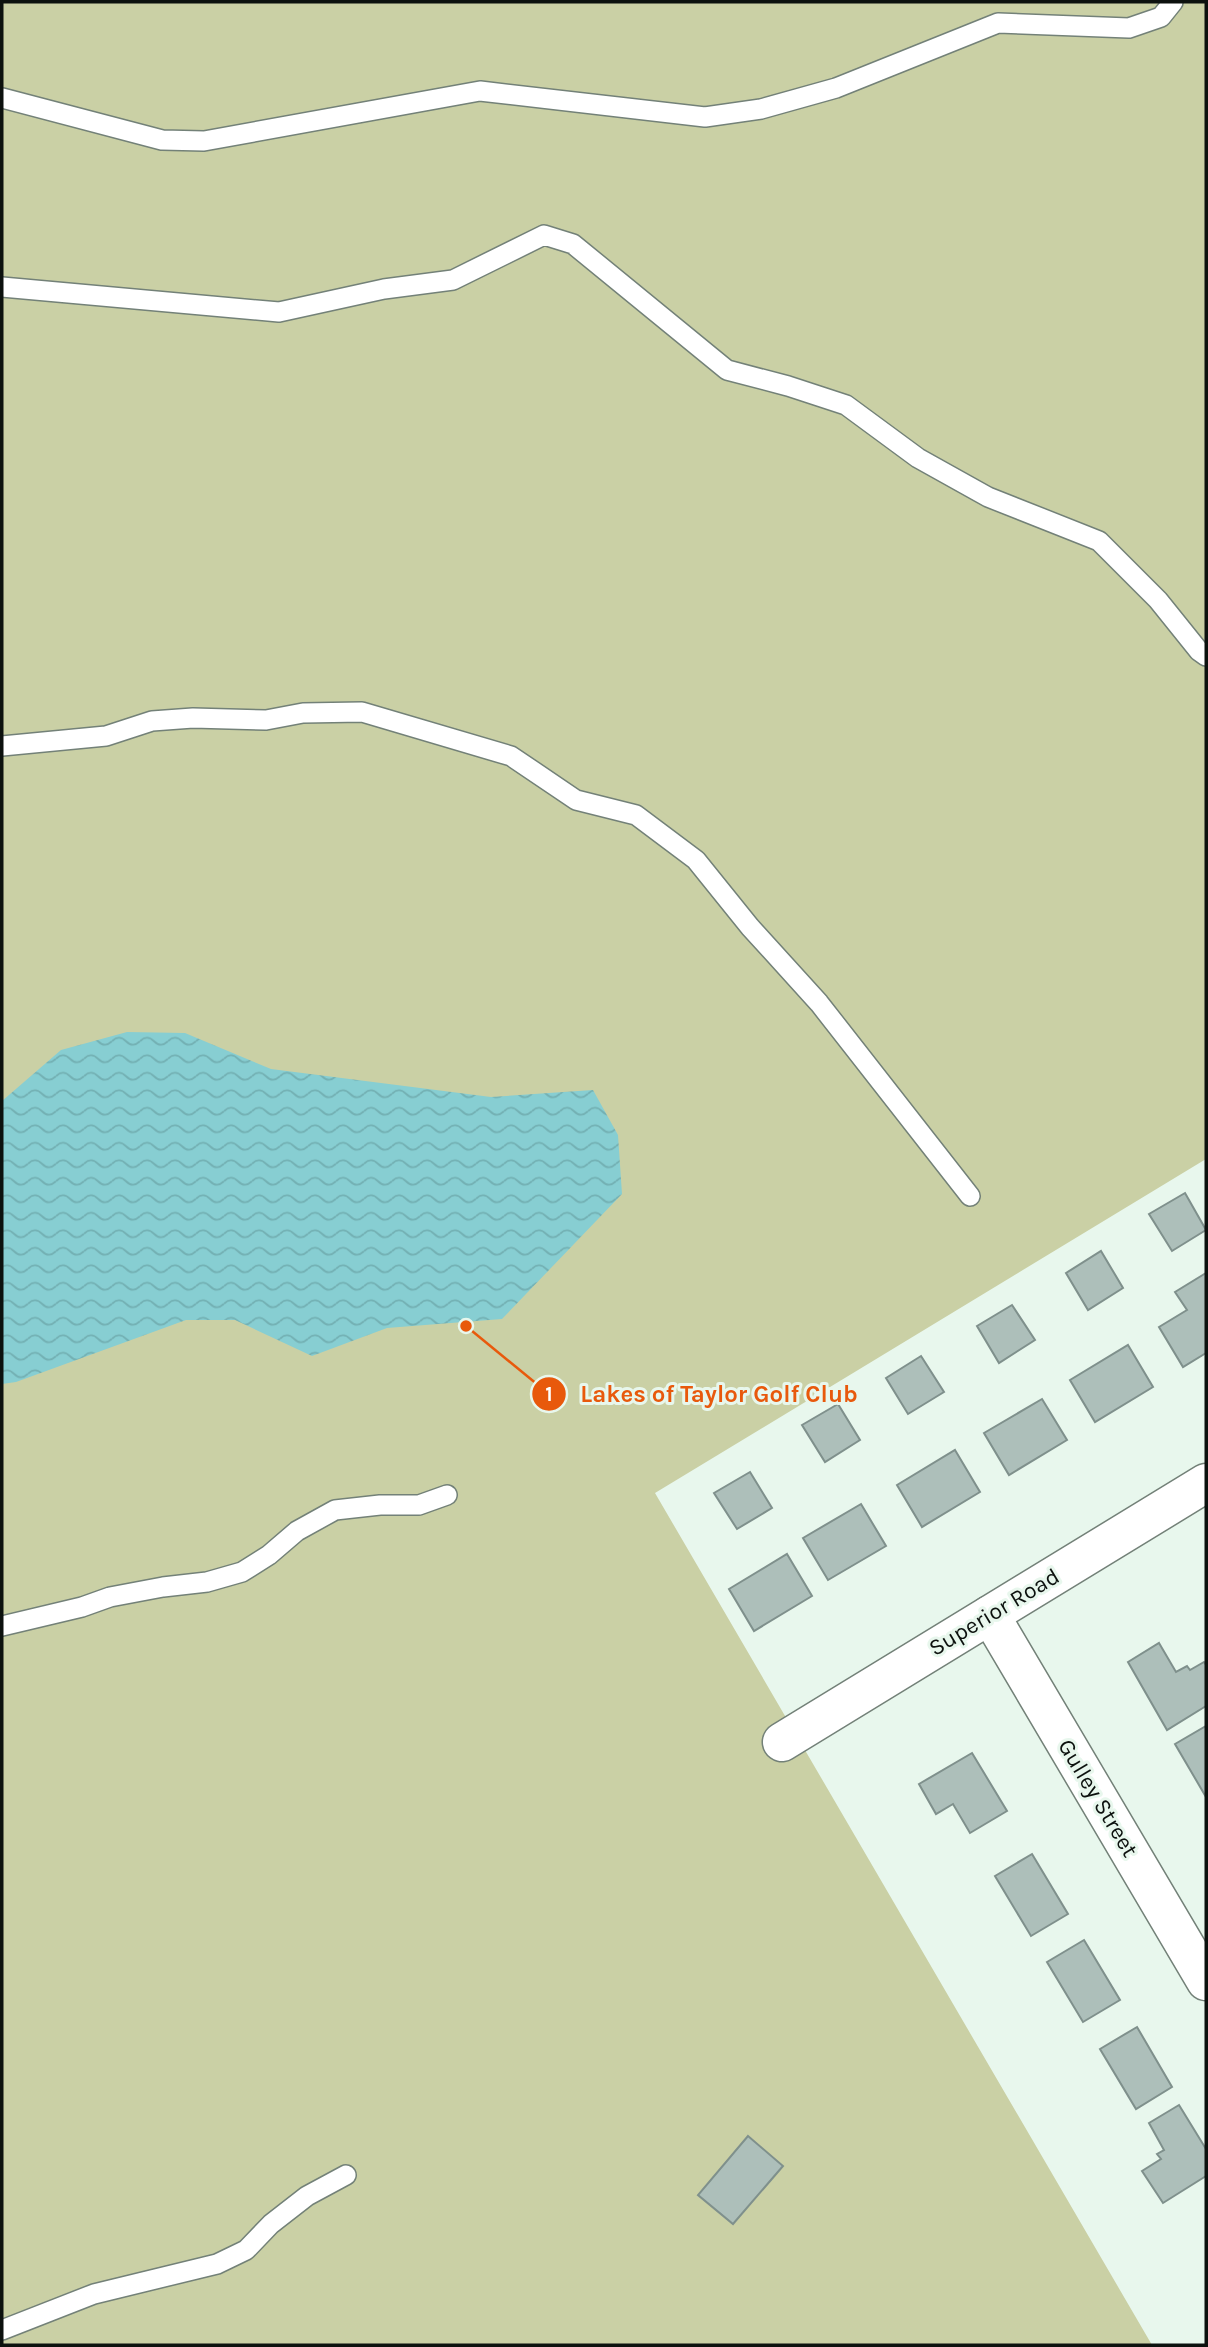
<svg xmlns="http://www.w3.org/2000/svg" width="1208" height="2347" font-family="Karla,sans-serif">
<defs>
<pattern id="water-waves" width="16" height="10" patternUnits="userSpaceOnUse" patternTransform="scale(1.75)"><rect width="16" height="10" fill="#87ced2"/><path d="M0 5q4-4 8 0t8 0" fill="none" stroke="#73b0b3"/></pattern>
</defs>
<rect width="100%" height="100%" fill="#e8f7ed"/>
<path fill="#cad0a5" d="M2,2H1206V1159L655,1493L1152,2345H2Z"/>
<path fill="url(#water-waves)" d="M127,1032L185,1033L271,1069L491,1097L593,1090L618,1135L622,1194L502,1319L387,1328L312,1356L235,1320H186L16,1382L2,1384V1101L61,1050Z"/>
<g fill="#adbfba" stroke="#7f908c" stroke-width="2">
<path d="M1185,1193L1206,1230L1172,1251L1149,1214Z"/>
<path d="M1101,1251L1123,1288L1088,1310L1066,1273Z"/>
<path d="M1206,1273V1353L1183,1367L1159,1327L1187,1310L1175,1292Z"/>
<path d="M1012,1305L1035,1340L999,1363L977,1326Z"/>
<path d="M1128,1345L1153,1387L1095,1422L1070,1380Z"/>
<path d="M921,1356L944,1392L908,1414L886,1378Z"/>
<path d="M1042,1399L1067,1440L1009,1475L984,1433Z"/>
<path d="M838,1404L860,1440L825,1462L802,1425Z"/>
<path d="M955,1450L980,1492L922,1527L897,1485Z"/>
<path d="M750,1472L772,1508L737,1529L714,1493Z"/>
<path d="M861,1504L886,1546L828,1580L803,1538Z"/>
<path d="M787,1554L812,1596L754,1631L729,1589Z"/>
<path d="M1159,1643L1176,1672L1187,1666L1190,1670L1204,1662L1206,1665V1706L1167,1730L1128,1662Z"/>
<path d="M1206,1726V1797L1175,1744Z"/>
<path d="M972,1753L1007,1811L970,1833L953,1804L936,1814L919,1784Z"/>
<path d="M1032,1854L1068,1914L1031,1936L995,1876Z"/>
<path d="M1084,1940L1120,2000L1083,2022L1047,1962Z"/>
<path d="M1137,2027L1172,2087L1136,2109L1100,2049Z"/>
<path d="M1179,2105L1206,2149V2176L1163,2203L1142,2171L1161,2159L1157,2154L1164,2150L1149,2123Z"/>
<path d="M748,2136L783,2166L733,2224L698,2195Z"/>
</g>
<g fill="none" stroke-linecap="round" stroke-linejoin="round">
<g stroke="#738178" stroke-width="22">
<g id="lane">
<path d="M2,98L162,140L204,141L480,91L705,117L761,109L836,88L998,23L1129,28L1161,17L1173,2"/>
<path d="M2,287L279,312L384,289L453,280L544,235L573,244L727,370L788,386L846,405L918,458L988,497L1099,541L1158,600L1199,651L1206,656"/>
<path d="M2,746L106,736L152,721L193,718L266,720L303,713L362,712L511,756L576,800L636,815L696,860L750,927L819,1003L970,1196"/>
<path d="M2,1626L82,1607L110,1597L163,1587L207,1582L242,1572L269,1555L297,1531L335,1510L380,1505H419L447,1495"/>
<path d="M2,2330L94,2294L217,2264L246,2250L271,2224L307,2196L346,2175"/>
</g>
</g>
<g stroke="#738178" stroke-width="41">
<g id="street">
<path d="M990,1615L1206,1981"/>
<path d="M782,1742L1206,1483"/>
</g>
</g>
<use href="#lane" stroke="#fff" stroke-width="19"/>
<use href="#street" stroke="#fff" stroke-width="38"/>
</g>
<g text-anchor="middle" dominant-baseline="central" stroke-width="6" stroke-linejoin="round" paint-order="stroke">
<g font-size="23" fill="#0c110e" stroke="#e8f7ed">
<text transform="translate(994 1612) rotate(-31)">Superior Road</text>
<text transform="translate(1098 1798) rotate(59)">Gulley Street</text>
</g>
</g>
<path fill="none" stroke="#e8590c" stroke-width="2.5" d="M466 1326L549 1394"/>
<g fill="#e8590c" stroke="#e8f7ed" stroke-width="2.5">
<circle cx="466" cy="1326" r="7"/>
<circle cx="549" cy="1394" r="18"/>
</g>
<g font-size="21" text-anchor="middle" font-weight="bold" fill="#fff">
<text x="549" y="1401">1</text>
</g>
<g font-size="24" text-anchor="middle" font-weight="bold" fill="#e8590c" stroke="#e8f7ed" stroke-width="6" stroke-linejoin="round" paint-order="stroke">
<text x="719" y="1402">Lakes of Taylor Golf Club</text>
</g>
<rect width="1208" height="2347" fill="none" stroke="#0c110e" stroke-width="7"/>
</svg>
